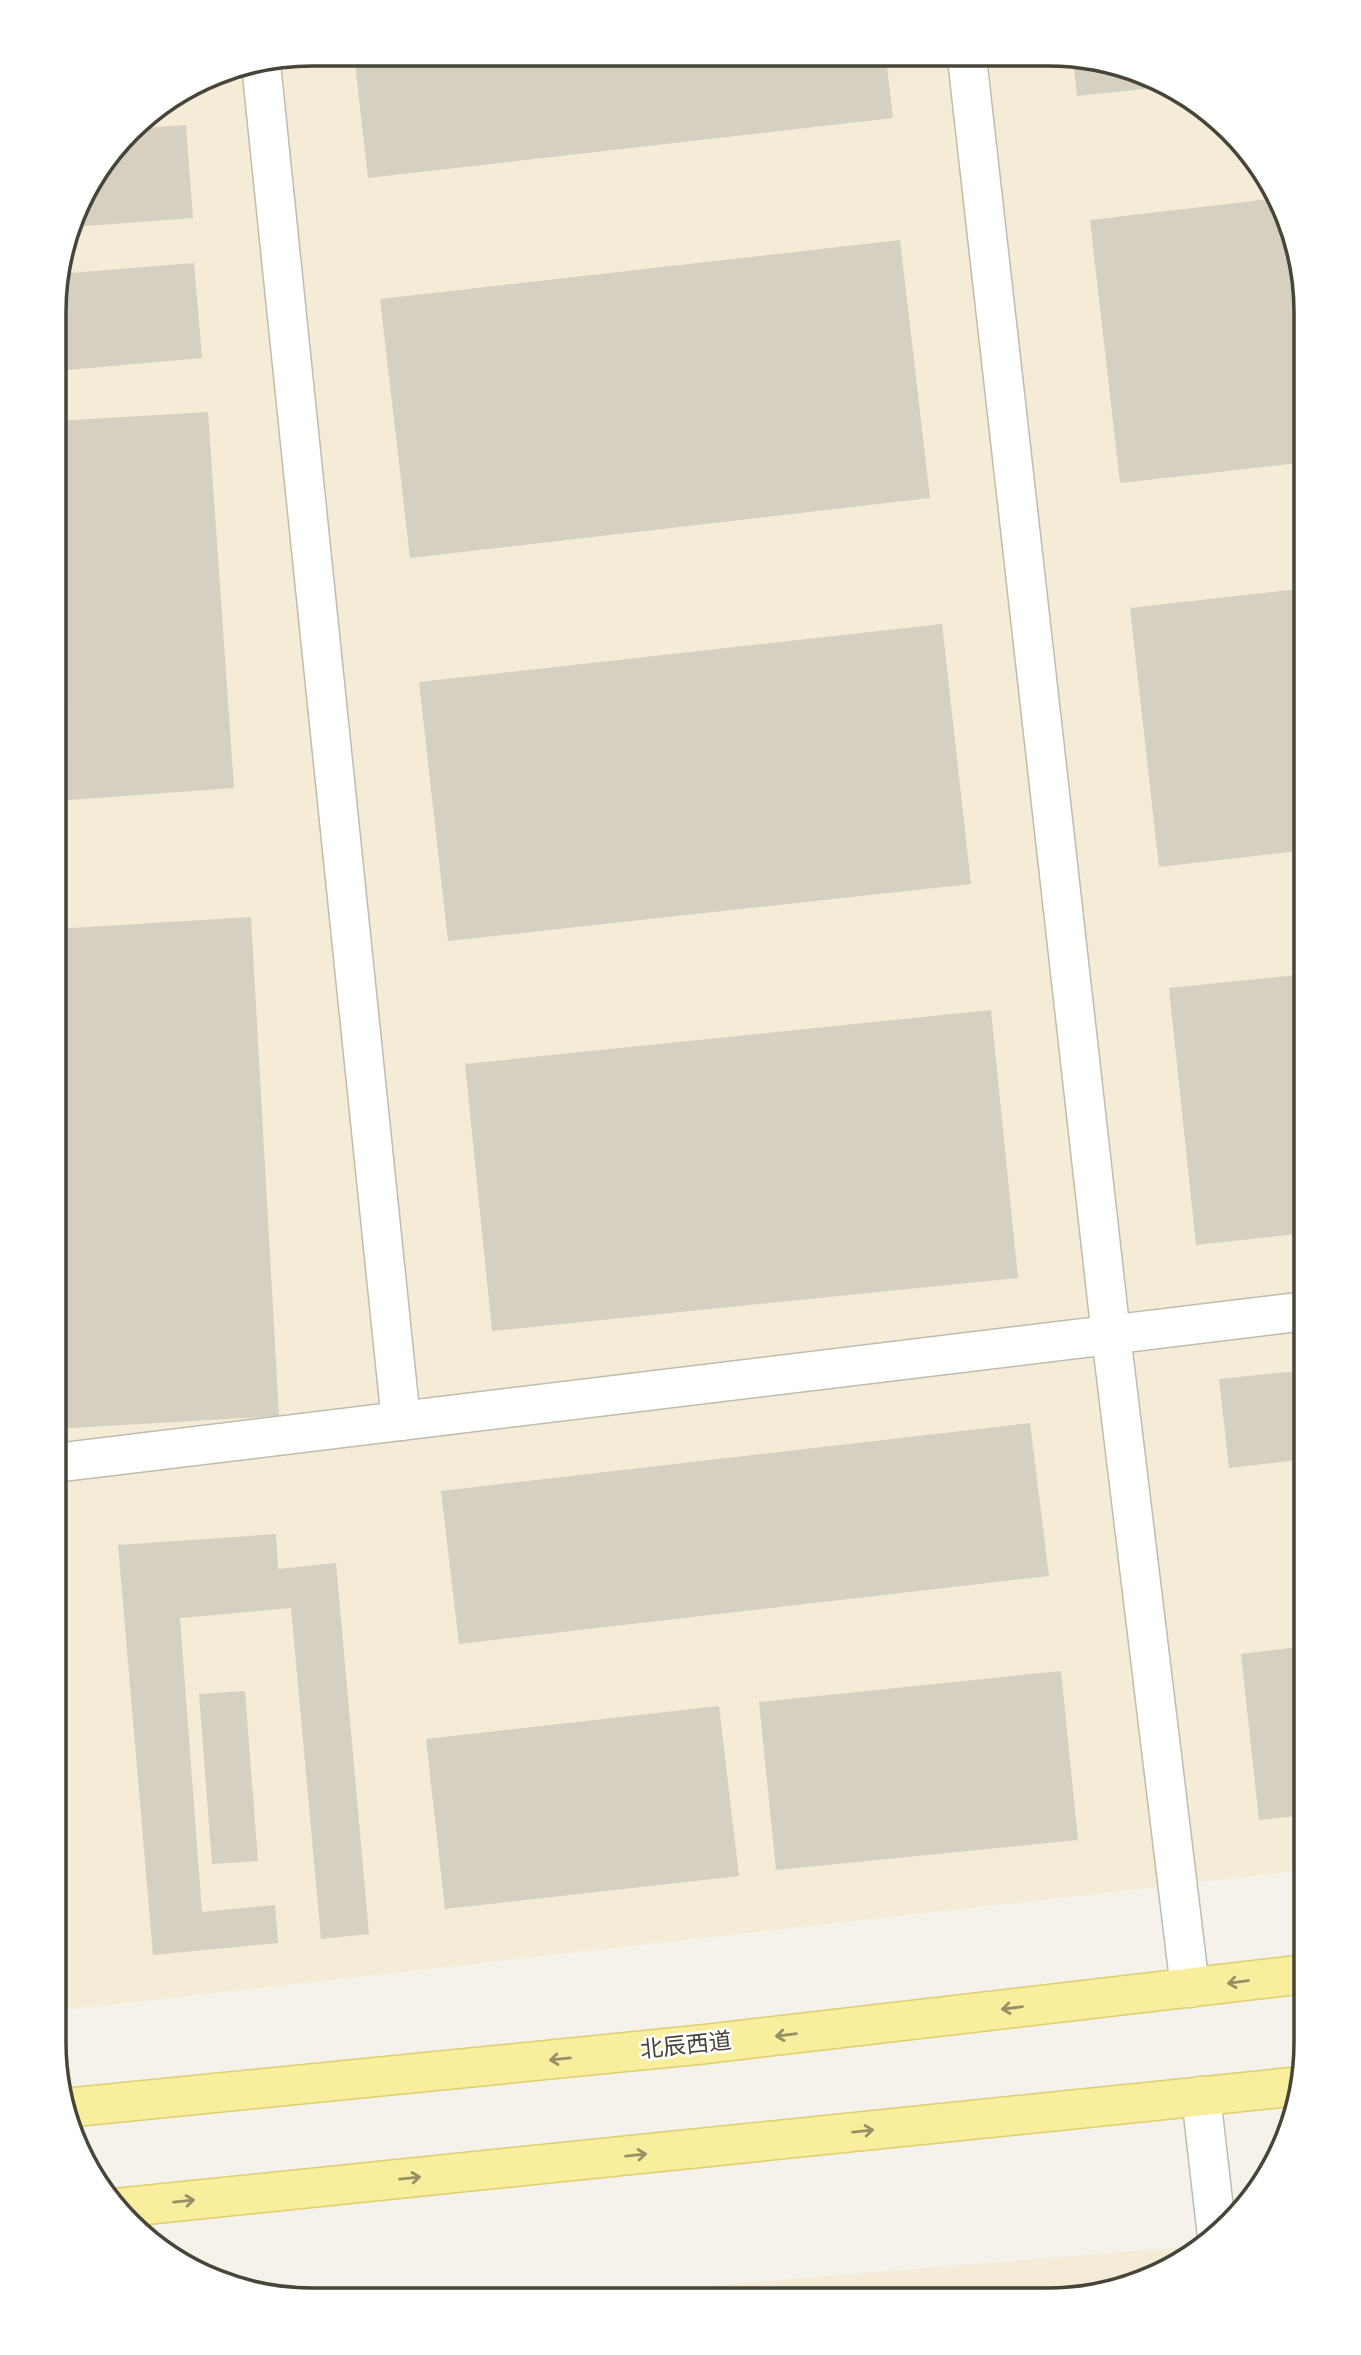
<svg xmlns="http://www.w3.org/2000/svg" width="1361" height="2355" font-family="'Sofia Sans Condensed','Noto Sans SC',sans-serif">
<rect width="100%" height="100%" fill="#f4f2ea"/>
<g fill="#f4ecd6">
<path d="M312,54L1099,59L1163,81L1219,118L1263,169L1293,229L1307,312L1306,1870L54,2011L56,279L81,198L142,119L214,74Z"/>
<path d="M1208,2245L1132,2287L1049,2301L548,2299Z"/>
</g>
<g fill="#d5d0c0">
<path d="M354,55L886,58L893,118L368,178Z"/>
<path d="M1073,59H1099L1171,86L1077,96Z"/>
<path d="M186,125L193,218L72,227L81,198L134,129Z"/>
<path d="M1278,198L1293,229L1307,312V462L1120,483L1090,220Z"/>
<path d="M900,240L930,498L410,558L380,299Z"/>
<path d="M194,263L202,358L56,371L58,274Z"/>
<path d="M208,412L234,788L56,801V421Z"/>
<path d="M1307,588V850L1159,867L1130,608Z"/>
<path d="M942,624L971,884L448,941L419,682Z"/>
<path d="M251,917L279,1416L55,1429L56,929Z"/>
<path d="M1307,974L1306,1233L1196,1245L1169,988Z"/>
<path d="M991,1010L1018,1278L492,1331L465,1064Z"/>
<path d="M1306,1370V1459L1229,1468L1219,1379Z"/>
<path d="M1030,1423L1049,1576L459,1644L441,1491Z"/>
<path d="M276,1534L278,1569L336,1563L369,1934L321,1939L291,1608L180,1618L202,1912L275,1905L278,1943L153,1955L118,1545Z"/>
<path d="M1306,1646V1815L1259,1820L1241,1654Z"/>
<path d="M1061,1671L1078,1840L776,1870L759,1702Z"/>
<path d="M245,1691L258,1861L212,1864L199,1694Z"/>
<path d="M719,1706L739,1876L445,1909L426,1739Z"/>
</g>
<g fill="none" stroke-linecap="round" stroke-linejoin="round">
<g stroke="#bfbcad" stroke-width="41">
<g id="minor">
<path d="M967,58L1111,1335L1190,1988"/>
<path d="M261,64L401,1421"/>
<path d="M55,1463L1306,1311"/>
<path d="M1201,2096L1217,2236"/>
</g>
</g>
<g stroke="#dece6e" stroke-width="41">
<g id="major">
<path d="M65,2108L706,2044L1306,1974"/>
<path d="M116,2208L1301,2086"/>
</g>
</g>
<use href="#minor" stroke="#fff" stroke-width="38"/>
<use href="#major" stroke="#f9ed9e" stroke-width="38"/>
</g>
<defs><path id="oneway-shaft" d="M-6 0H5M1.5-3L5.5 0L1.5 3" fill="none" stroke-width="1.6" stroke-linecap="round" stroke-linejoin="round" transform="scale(1.75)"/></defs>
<g stroke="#979066">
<use href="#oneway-shaft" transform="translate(1238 1982) rotate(173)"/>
<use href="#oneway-shaft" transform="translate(1012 2008) rotate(173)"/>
<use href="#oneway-shaft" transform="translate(786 2035) rotate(173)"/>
<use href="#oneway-shaft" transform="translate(560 2059) rotate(174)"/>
<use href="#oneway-shaft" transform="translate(863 2131) rotate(-6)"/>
<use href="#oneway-shaft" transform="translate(636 2155) rotate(-6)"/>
<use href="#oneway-shaft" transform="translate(410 2178) rotate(-6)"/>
<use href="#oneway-shaft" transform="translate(184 2201) rotate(-6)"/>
</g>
<g text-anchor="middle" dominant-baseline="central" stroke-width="5" stroke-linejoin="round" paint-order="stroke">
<g font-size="23" fill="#474438" stroke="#fff">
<text transform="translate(686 2046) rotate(-6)">北辰西道</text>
</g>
</g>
<path d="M0 0H1361V2355H0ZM312 66H1048A246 246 0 0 1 1294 312V2042A246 246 0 0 1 1048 2288H312A246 246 0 0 1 66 2042V312A246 246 0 0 1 312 66Z" fill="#fff" fill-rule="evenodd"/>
<path fill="none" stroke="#474438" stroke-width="3.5" d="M312 66H1048A246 246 0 0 1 1294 312V2042A246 246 0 0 1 1048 2288H312A246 246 0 0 1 66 2042V312A246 246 0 0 1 312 66Z"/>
</svg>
